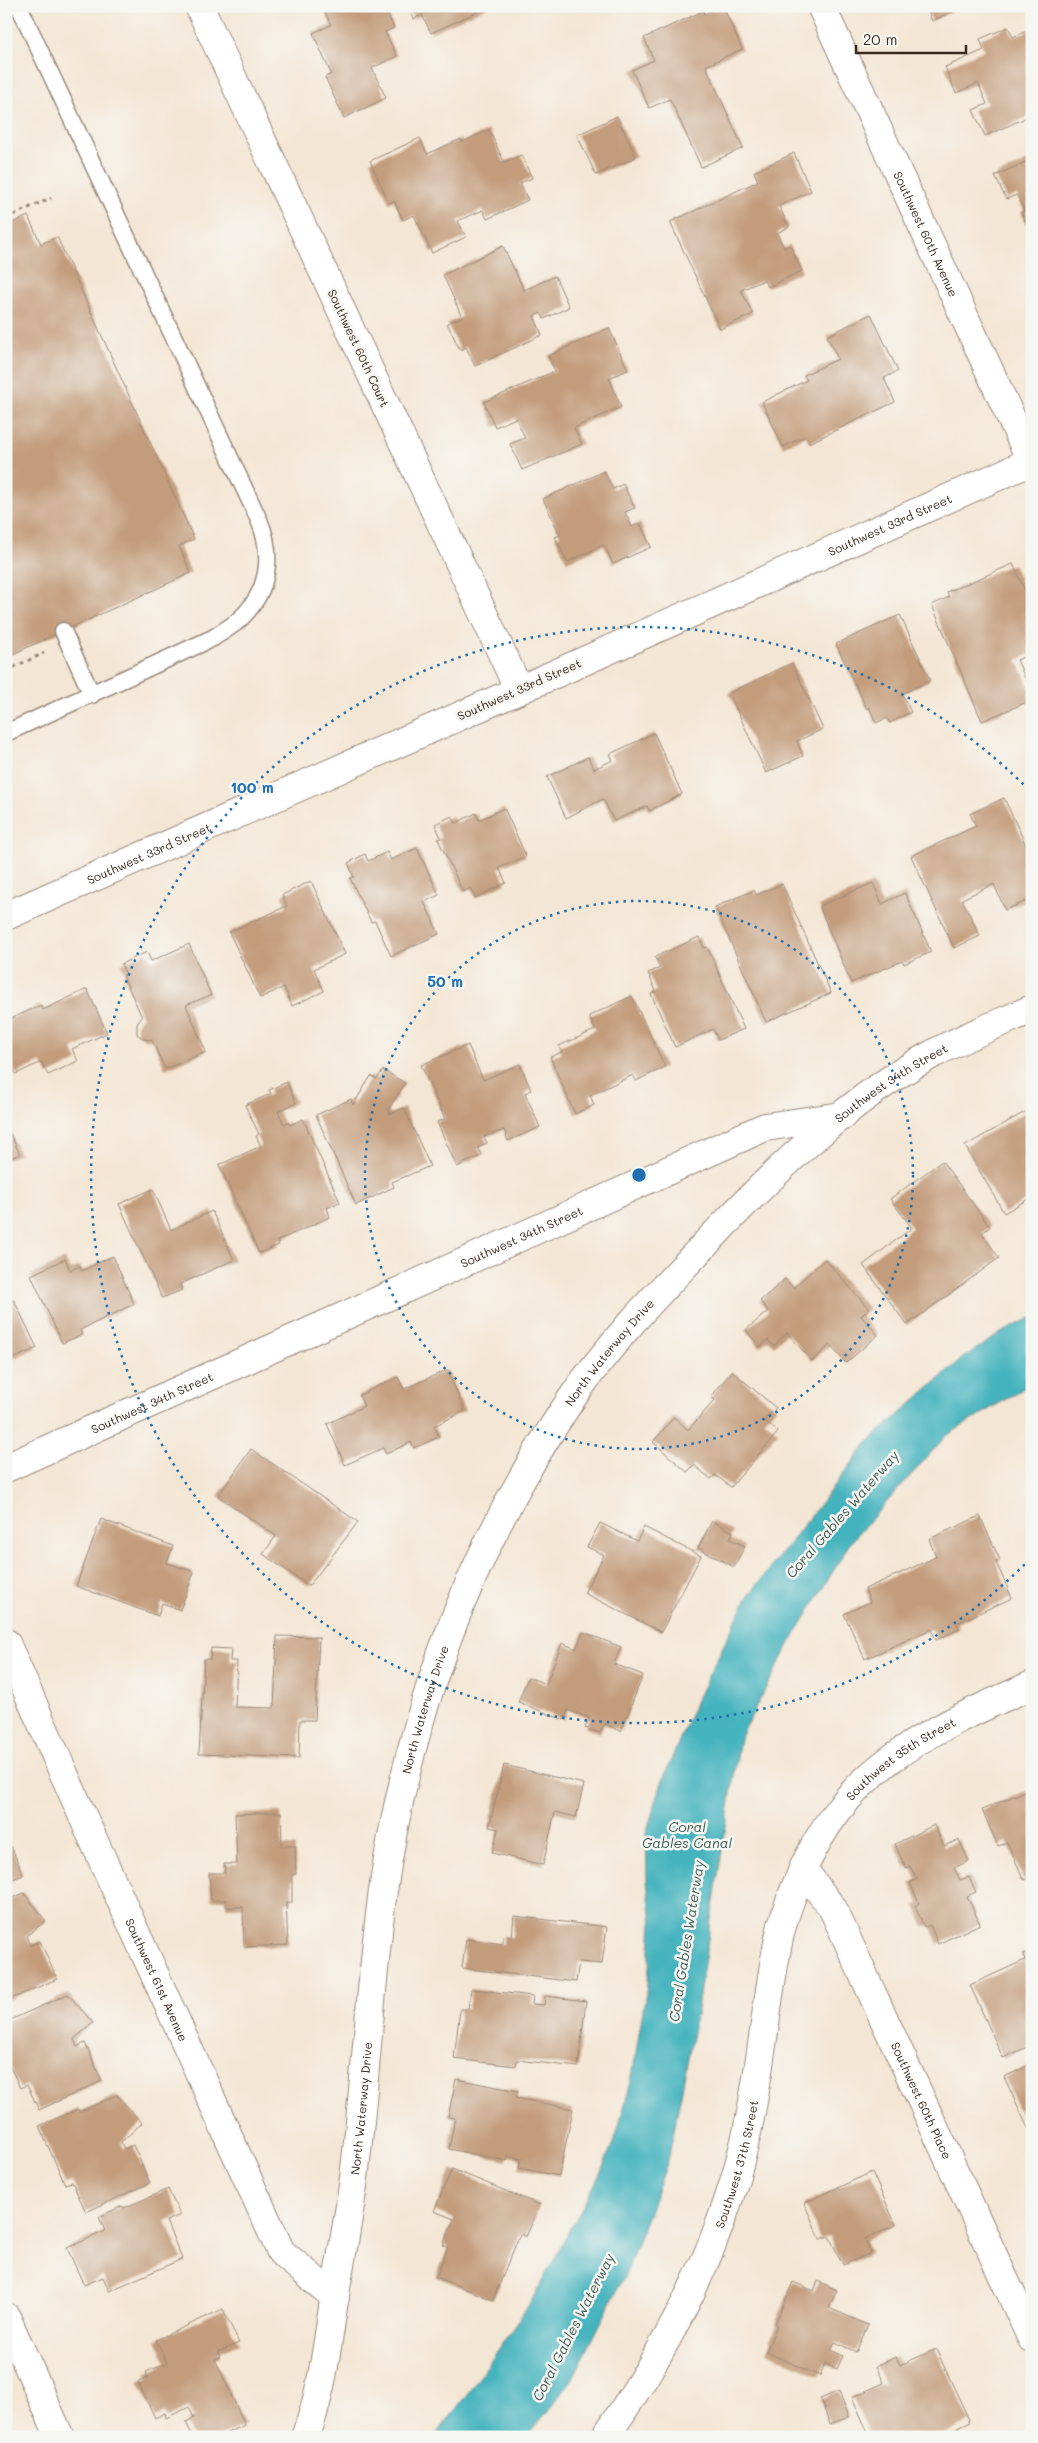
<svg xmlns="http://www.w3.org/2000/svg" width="1038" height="2443" font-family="Mali,sans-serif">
<rect width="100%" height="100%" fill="#f6f6f2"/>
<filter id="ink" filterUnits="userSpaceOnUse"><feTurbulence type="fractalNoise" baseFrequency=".02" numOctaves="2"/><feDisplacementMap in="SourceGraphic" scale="10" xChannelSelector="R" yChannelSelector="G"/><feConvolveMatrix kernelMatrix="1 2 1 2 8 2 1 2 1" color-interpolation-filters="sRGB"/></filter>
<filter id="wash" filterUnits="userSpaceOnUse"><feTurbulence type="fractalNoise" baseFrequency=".0096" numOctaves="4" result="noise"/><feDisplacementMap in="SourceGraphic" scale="20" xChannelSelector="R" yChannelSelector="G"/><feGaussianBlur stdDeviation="1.12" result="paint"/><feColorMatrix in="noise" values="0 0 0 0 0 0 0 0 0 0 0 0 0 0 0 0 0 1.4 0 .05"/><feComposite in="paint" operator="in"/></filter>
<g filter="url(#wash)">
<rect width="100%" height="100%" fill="#f4e6d4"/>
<path fill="#44b3be" stroke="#406e6e" d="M1032,1317V1383L946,1436L850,1543L786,1650L740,1738L694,2027L668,2161L626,2273L572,2380L527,2437H435L479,2378L532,2300L598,2178L616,2136L631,2082L648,1980L652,1922L647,1880L646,1833L663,1779L695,1703L747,1598L869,1441L964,1357L1001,1333Z"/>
<g id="blocks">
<g fill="#c39c7b">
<path d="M322,6H384L394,28L385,32L397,56L372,68L386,98L344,118L325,77L331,74L313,33L331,25Z"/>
<path d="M408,6H485L486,8L431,33L422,15L414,19Z"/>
<path d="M723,6L742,49L706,66L743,148L701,167L670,99L649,108L632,70L654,60L644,38L703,11L704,14Z"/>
<path d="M926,6H964L932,21Z"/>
<path d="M1008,27L1013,37L1032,29V115L985,136L973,110L987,104L978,83L956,93L945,67L984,50L980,39Z"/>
<path d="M617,116L636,157L596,175L577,135Z"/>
<path d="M489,130L504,162L521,155L532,178L520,183L528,200L487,219L483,210L458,221L466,237L432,253L414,215L403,220L394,201L389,203L370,161L420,138L427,154L461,139L462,142Z"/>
<path d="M794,153L811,191L779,206L789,227L777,233L784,248L790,245L802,271L768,287L764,280L741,290L753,314L720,329L670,222L758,181L754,172Z"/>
<path d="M1032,159V237L1021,212L1024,211L1017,195L1006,199L995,176Z"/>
<path d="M28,216L41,244L57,237L194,539L179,546L191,573L6,657V226Z"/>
<path d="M503,246L524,290L555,276L569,307L544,319L541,313L534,316L542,335L475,366L466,347L460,350L447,323L462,317L443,275Z"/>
<path d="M871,314L898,371L884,378L895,402L809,443L806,436L783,447L762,402L807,380L804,375L838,359L827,336Z"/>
<path d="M609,328L628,370L609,378L621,407L574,428L582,444L522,470L510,444L525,438L516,418L495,427L484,402L555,371L548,356Z"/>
<path d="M604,471L613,489L623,484L635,508L625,512L632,527L640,523L651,547L613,564L604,545L567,562L555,537L560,535L543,499Z"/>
<path d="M1013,564L1032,606V653L1017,660L1032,693V700L982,721L932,605L949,597L947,592Z"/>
<path d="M900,615L930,680L902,694L911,712L890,723L887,718L876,723L869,707L867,709L836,644Z"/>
<path d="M792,663L823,729L797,741L803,756L766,773L729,693Z"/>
<path d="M654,733L682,794L649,811L647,806L614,821L603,799L566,818L547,777L588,757L594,769L613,760L610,754Z"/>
<path d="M1004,798L1032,858V899L1005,910L994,884L962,899L980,936L954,948L911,856L976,826L970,814Z"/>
<path d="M504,808L526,856L499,868L506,883L475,898L471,888L463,892L438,839L441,838L435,824L452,816L456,823L476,813L479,820Z"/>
<path d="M417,848L439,895L424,902L439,934L391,956L375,921L371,922L350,878L354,877L348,863L365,854L368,861L387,852L391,860Z"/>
<path d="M311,881L345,954L314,969L324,991L292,1006L284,987L260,998L229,932L287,906L282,895Z"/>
<path d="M873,883L882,904L905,893L931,952L904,964L902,961L851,983L819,906Z"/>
<path d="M782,884L831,993L766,1022L715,907L754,890L756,895Z"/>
<path d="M699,937L704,948L707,947L744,1029L718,1040L713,1029L675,1047L651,994L656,991L648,973L660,968L655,957Z"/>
<path d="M189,944L211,995L186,1005L206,1052L165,1069L152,1040L144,1039L137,1034V1024L142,1017L123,976L126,974L121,964L147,952L151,961Z"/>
<path d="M87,989L107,1033L72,1049L78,1061L48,1075L41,1062L16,1074L6,1053V1021L41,1005L43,1010Z"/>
<path d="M632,996L665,1067L636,1081L633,1075L590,1095L594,1105L575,1114L550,1057L562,1052L559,1046L595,1030L589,1016Z"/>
<path d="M468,1045L483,1080L520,1064L531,1090L525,1093L540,1127L508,1141L504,1130L484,1137L487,1143L478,1148L482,1155L457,1167L437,1122L445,1119L421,1065Z"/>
<path d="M383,1070L405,1083L388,1110L390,1114L404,1108L430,1166L392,1182L394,1187L356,1205L316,1115L351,1099L353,1105L371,1076L377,1079Z"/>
<path d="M287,1082L296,1103L278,1111L284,1124L288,1122L290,1125L303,1119L340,1202L327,1208L330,1217L277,1241L279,1245L259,1253L219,1165L261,1146L256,1136L259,1134L245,1105L271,1094L269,1090Z"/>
<path d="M1032,1108V1197L1004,1213L965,1146Z"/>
<path d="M6,1125L20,1154L6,1160Z"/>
<path d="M942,1161L990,1227L982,1233L999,1258L907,1325L863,1265L912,1228L890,1199Z"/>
<path d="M153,1189L171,1230L212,1211L234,1260L180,1284L182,1290L162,1298L119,1204Z"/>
<path d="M113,1256L134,1304L80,1330L82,1335L62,1343L31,1275L65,1259L70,1270L80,1266L82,1271Z"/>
<path d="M825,1259L869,1309L861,1316L878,1335L846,1363L830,1345L812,1361L787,1333L774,1346L768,1340L760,1347L746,1330L768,1311L760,1301L785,1279L793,1288Z"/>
<path d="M14,1300L37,1348L6,1362V1304Z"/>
<path d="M447,1370L465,1411L434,1426L439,1437L414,1448L411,1442L386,1454L383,1448L345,1465L327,1424L364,1406L359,1395L398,1377L404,1389Z"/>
<path d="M732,1371L776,1408L764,1420L778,1432L731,1487L715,1475L711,1479L694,1465L687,1472L653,1442L674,1417L688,1430L715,1400L711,1397Z"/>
<path d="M251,1449L358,1522L309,1586L263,1554L276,1536L218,1496Z"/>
<path d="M980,1516L1000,1560L996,1562L1012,1598L957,1623L959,1629L936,1640L931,1629L865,1659L844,1614L870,1602L865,1589L936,1557L929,1539Z"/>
<path d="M101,1519L173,1546L167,1563L194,1572L180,1610L162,1603L158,1616L76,1586Z"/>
<path d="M712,1521L733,1532L730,1539L745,1546L734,1567L698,1548Z"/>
<path d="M600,1523L637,1541L644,1527L701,1556L661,1632L584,1593L604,1555L587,1547Z"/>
<path d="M583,1632L621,1647L614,1664L643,1675L621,1731L604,1724L600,1733L585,1728L589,1718L568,1710L564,1720L518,1702L528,1677L546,1684L562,1643L576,1649Z"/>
<path d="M277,1636L319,1637L315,1720H300L299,1758L199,1754L204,1659H210L211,1648L231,1649L230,1661H237L235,1707L274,1708Z"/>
<path d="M504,1765L584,1784L576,1817L555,1812L543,1865L492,1853L498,1829L489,1827Z"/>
<path d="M1032,1788V1876L1024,1880L1007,1842L998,1846L982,1810Z"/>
<path d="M281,1812L282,1846H295L296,1874L292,1875V1903H286L288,1945L244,1947L243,1907H226V1900H211L209,1873H225L224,1864H237L235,1814Z"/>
<path d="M934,1825L944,1846L959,1840L969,1861L954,1868L960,1880L969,1877L976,1892L967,1896L980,1924L938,1944L930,1925L924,1927L915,1906L919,1903L910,1883L917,1879L910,1866L906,1868L895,1844Z"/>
<path d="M11,1846L23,1875L6,1882V1848Z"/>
<path d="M24,1893L46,1921L26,1936L30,1945L40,1941L57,1979L6,2001V1901Z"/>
<path d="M514,1916L607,1927L602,1964L579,1962L576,1982L462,1968L466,1939L503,1944V1936L512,1937Z"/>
<path d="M1032,1950V2045L1003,2058L970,1985L1025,1960L1023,1954Z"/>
<path d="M471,1989L533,1996L532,2004L544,2005L545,1996L586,2001L578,2067L517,2060L516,2066L454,2059L460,2009H468Z"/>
<path d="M68,1994L93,2023L74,2039L77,2047L85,2043L102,2081L39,2110L27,2085L20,2088L6,2058V2022Z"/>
<path d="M1032,2064V2126L1028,2128L1004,2077Z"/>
<path d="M456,2079L518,2091L516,2098L573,2109L559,2176L519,2168L521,2159L508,2156L507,2161L449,2149L455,2118L448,2117Z"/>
<path d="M117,2095L142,2123L121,2142L124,2149L133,2145L150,2183L86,2212L72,2182L65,2184L39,2126L78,2109L79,2112Z"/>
<path d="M452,2169L540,2205L526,2237L520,2234L493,2300L436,2277L448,2247L443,2245L454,2219L434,2211Z"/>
<path d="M872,2172L896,2225L865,2239L871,2253L843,2265L829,2236L820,2239L804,2203Z"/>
<path d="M168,2189L180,2215L166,2221L182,2259L109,2291L103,2277L84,2285L67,2248L105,2231L99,2217L122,2206L124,2208Z"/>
<path d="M818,2281L837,2290L829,2308L868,2325L856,2352L835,2342L831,2350L843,2356L837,2369L825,2364L820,2376L766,2352L777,2325L775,2324L793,2282L814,2291Z"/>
<path d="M223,2309L239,2343L218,2352L220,2357L215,2359L245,2425L218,2437H193L186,2422L194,2418L189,2407L166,2418L165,2413L155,2418L138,2382L148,2378L146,2372L167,2363L156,2340Z"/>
<path d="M936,2349L970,2422L938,2437H881L880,2433L870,2437L852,2397L884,2383L876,2366L896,2357L900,2365Z"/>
<path d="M839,2391L849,2417L830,2424L820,2399Z"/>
</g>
</g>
</g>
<g filter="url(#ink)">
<use href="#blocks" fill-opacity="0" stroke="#988879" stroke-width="1"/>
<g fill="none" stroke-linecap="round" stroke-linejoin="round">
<g stroke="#988879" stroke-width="19">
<g id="lane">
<path d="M63,631L92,695"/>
<path d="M6,733L213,638C222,632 233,626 241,618C269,591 274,555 259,520L19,6"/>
</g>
</g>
<g stroke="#988879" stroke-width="30">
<g id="street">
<path id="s1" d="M821,6L1031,461"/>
<path id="s2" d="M519,690L1032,461"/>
<path id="s3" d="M6,1468L765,1127L842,1116"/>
<path id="s4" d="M6,1643L88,1828L281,2252L335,2297"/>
<path id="s5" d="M803,1869L833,1909L1032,2339"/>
<path d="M6,2317L60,2437"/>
<path id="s6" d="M305,2437C323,2392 327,2343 335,2295C341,2256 349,2217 354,2178C365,2085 370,1991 382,1898C407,1717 468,1552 570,1401C611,1340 665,1286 715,1234C779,1167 850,1099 931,1055C963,1037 998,1024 1032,1009"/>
<path id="s7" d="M605,2437C668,2347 720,2248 745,2141C761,2074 765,2005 779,1938C783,1918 790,1900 798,1881C844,1767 926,1732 1032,1685"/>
</g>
</g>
<g stroke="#988879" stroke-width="30">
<g id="secondary">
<path id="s8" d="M6,916L519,690L199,6"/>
</g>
</g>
<g stroke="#988879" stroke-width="3" stroke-dasharray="4 4" stroke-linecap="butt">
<path d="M6,218L51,198"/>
<path d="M6,671L44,653"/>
</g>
<use href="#lane" stroke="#fff" stroke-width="16"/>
<use href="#street" stroke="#fff" stroke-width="28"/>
<use href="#secondary" stroke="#fff" stroke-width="28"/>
</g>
</g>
<g fill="none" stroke="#1f6fb2" stroke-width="2.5" stroke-dasharray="2.5 5">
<circle cx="639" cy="1175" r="274"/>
<path d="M1030 1559A548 548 0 1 1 1030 791"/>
</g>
<g text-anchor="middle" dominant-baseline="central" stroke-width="5" stroke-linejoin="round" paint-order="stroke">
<g font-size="12" fill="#3b2a1e" stroke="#f6f6f2">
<text stroke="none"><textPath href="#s1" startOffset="251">Southwest 60th Avenue</textPath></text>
<text transform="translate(359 348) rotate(65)">Southwest 60th Court</text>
<text stroke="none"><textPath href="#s2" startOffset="406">Southwest 33rd Street</textPath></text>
<text transform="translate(519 689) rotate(-24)">Southwest 33rd Street</text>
<text stroke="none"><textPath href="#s8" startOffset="156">Southwest 33rd Street</textPath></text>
<text stroke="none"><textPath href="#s6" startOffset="1536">Southwest 34th Street</textPath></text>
<text stroke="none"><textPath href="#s3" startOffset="565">Southwest 34th Street</textPath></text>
<text stroke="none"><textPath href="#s6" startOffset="1144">North Waterway Drive</textPath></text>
<text stroke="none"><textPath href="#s3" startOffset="160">Southwest 34th Street</textPath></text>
<text stroke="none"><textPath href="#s6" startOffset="739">North Waterway Drive</textPath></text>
<text stroke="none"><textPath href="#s7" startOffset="759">Southwest 35th Street</textPath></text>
<text stroke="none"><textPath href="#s4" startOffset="369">Southwest 61st Avenue</textPath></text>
<text stroke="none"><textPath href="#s5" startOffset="261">Southwest 60th Place</textPath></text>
<text stroke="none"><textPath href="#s6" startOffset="334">North Waterway Drive</textPath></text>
<text stroke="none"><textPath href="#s7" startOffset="305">Southwest 37th Street</textPath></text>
</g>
<g font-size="14" font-style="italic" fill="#3e5a56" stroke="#f6f6f2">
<text transform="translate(842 1514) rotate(-49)">Coral Gables Waterway</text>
<text x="687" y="1826">Coral<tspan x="687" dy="16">Gables Canal</tspan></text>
<text transform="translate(686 1941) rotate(-81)">Coral Gables Waterway</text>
<text transform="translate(573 2327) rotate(-63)">Coral Gables Waterway</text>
</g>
</g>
<circle cx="639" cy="1175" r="8" fill="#1f6fb2" stroke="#f6f6f2" stroke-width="2.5"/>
<g font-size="15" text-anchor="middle" font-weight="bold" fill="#1f6fb2" stroke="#f6f6f2" stroke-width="5" stroke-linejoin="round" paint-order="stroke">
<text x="252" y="793">100 m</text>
<text x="445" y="987">50 m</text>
</g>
<rect width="1038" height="2443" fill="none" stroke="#f6f6f2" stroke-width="25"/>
<path d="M856 45v8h110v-8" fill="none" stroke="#3b2a1e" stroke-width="2.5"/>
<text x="863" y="45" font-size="15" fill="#3b2a1e" stroke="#f6f6f2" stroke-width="4" paint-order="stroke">20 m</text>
</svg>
